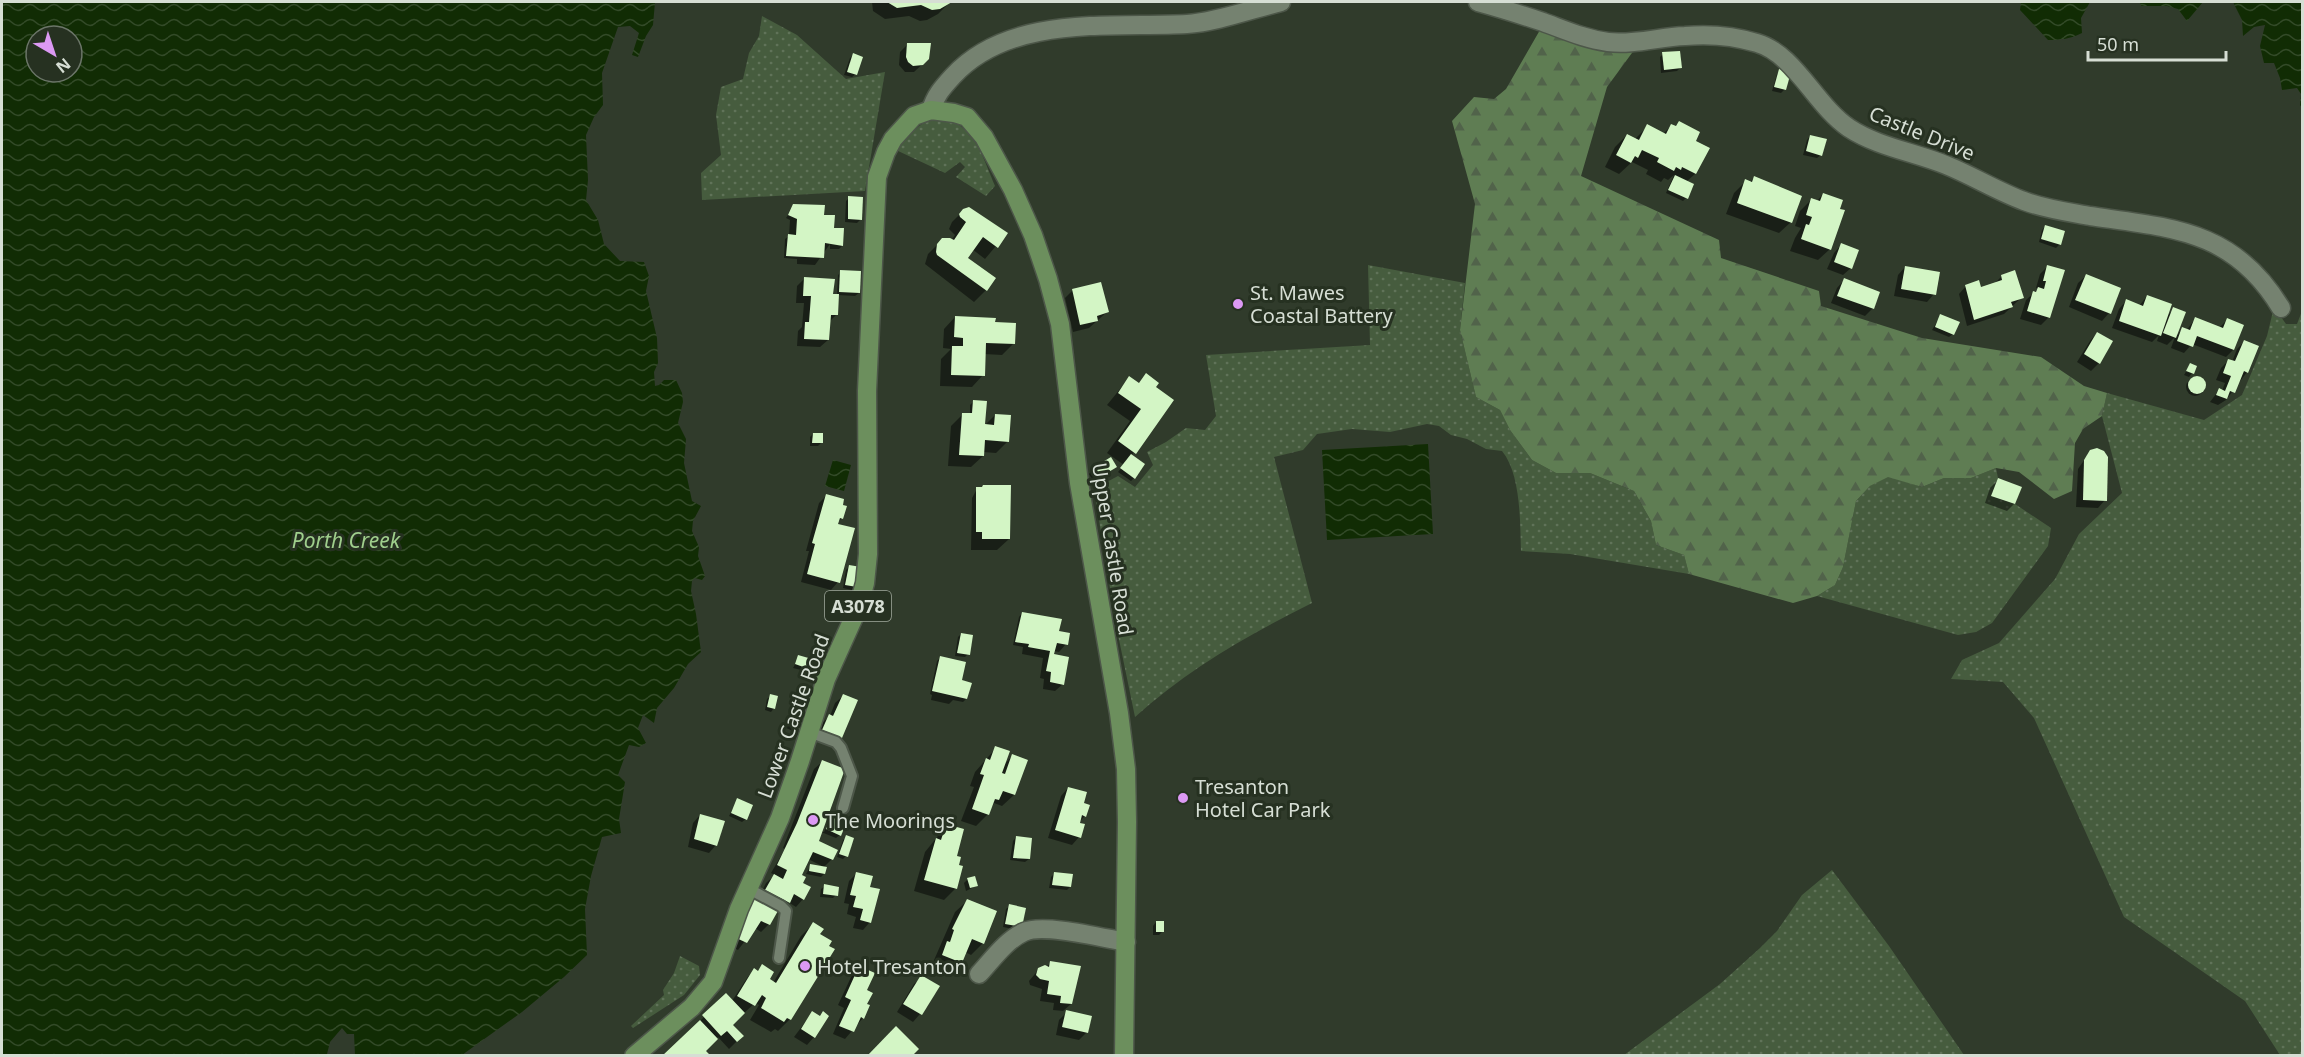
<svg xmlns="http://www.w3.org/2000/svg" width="2304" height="1057" font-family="'Noto Sans',sans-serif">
<defs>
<pattern id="grass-dots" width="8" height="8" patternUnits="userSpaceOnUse" patternTransform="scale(1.5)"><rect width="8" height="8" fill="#465c3e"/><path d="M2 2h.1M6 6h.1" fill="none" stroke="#607359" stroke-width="1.8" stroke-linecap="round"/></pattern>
<pattern id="forest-firs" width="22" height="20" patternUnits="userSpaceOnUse" patternTransform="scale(1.5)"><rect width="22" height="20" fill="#5f7d53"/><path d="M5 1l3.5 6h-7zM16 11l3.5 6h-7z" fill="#51634a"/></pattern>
<pattern id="water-waves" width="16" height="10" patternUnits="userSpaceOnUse" patternTransform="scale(1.5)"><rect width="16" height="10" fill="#112c04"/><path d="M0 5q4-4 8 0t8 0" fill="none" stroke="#334a28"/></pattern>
</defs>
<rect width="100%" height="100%" fill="#303b2b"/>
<g fill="url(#grass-dots)">
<path d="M762,16L797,35L846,79L885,72L865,191L702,200L701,173L721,155L716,115L721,87L743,79L749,53L759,36Z"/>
<path d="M952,120C979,137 983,158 995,186L986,196L956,177L965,167L960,162L945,173L896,150L902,139L926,121Z"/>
<path d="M1368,265L1465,283L1460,330L1476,397L1500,410L1510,430L1532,460L1556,473H1590L1634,491L1651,521L1656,545L1684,555L1689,574L1570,554L1521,551C1520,522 1521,474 1502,451L1486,449L1467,439L1451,435L1439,426L1427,424L1390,432L1352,429L1317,434L1303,450L1274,457L1312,603C1248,635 1188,669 1135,717L1116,625L1094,489L1118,476L1135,487L1153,465L1147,452L1166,442L1186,428L1205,430L1216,416L1206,355L1370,345Z"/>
<path d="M2274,307L2286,324H2297L2302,311V1055H2280L2245,1001L2124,917L2034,718L2003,682L1951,679L1962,660L1999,643L2055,579L2079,534L2122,493L2102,416L2107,393L2204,420L2242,395L2267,336Z"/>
<path d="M1996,468L1998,478L1991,496L2015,504L2051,528L2048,546L1992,623L1976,632L1958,635L1817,596L1835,585L1843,567L1856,501L1870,486L1888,476L1922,487L1944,478H1971Z"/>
<path d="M1832,870L1889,946L1964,1055H1624L1720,984L1760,948L1777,931L1802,895Z"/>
<path d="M680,956L699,966L700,975L684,995L633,1028L631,1026L664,995L663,990L674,973Z"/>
</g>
<path fill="url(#forest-firs)" d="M1544,23L1640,42L1607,87L1581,176L1719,240L1721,258L1819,291L1821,306L1922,338L2041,357L2084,386L2107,393L2102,416L2083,429L2075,443L2072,491L2054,499L2019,472L1996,468L1971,478H1944L1922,487L1888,477L1870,486L1856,501L1843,567L1835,585L1817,596L1793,603L1689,574L1684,555L1656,545L1651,521L1634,491L1590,473H1556L1532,460L1510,430L1500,410L1476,397L1460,330L1475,204L1452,121L1474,97L1494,99L1506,89Z"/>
<g fill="url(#water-waves)" fill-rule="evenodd">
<path d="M2,2H655L653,25L646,36L638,57L632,55L639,33L630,26L618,27L602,73L603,105L594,117L586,135L588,180L586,200L598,220L604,244L620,261L644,262L649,276L646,291L657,338L658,363L654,372L655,386L659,385L664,380H676L682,393L683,402L678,423L686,439L684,463L692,501L701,506L693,521L692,531L699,547L698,556L705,576L702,580L695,578L692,581L691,591L696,614L701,652L688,664L674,688L657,708L654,723L643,715L638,728L646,743L639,747L629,745L618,775L625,782L619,819L621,833L602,837L591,876L585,909L587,955L564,977L522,1012L462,1055H355L354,1034H347L342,1028L330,1042L327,1054L321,1055H2ZM36,36H72V72H36Z"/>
<path d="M2021,2H2090L2081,18L2082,33C2070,39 2061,40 2048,40L2020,10Z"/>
<path d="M2140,2H2203L2187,21L2178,9L2167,6H2141Z"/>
<path d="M2233,2H2302V108L2300,105L2301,94L2297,88L2282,90L2280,78L2274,63H2264L2260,46L2265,25L2254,27L2243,36L2242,20Z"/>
<path d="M1428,444L1433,534L1327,540L1322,450Z"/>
<path d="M833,460L851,465L844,491L825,486Z"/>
</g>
<g fill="#0007">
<path d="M872,2H950L938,14L927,20L920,21L909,16L885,19L873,11Z"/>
<path d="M907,45L928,59L914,72H905L899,65L900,52Z"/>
<path d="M1663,54L1681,67L1677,71L1661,73L1660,57Z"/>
<path d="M853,55L856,74L852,77L844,75L850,58Z"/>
<path d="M1780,71L1784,90L1781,93L1772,91L1777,74Z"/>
<path d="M1679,123L1691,147L1708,149L1695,174L1686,182V198L1683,201L1666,193L1674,175L1668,180L1664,178L1661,182L1646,174L1648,170L1632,162L1619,174L1605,167L1615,147L1627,135L1635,139L1648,126L1663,134L1671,126L1674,127Z"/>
<path d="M1810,136L1821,155L1817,158L1803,155L1807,140Z"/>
<path d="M1754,178L1791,222L1779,233L1726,214L1734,193L1746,181L1750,182Z"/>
<path d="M1823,194L1830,249L1818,260L1790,251L1795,238L1801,228L1795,226L1800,211L1812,199L1817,201Z"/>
<path d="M849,198L860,220L857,223L845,222L846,201Z"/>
<path d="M794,206L822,216L842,246L839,249H830V244L815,265L797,264V259L784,258L785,239L789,236L790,220L786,218Z"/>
<path d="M964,210L1006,234L985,259L972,249L966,258L986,290L974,302L925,264L928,254L940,242L951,241L955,235L949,229L952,222Z"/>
<path d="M2046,226L2060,244L2056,248L2039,242L2042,230Z"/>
<path d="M1841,245L1851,268L1843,275L1827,269L1834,253Z"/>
<path d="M2048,266L2049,317L2041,325L2020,319L2026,300L2038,289L2036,288L2040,274Z"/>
<path d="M1905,267L1934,294L1927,302L1894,296L1898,275Z"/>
<path d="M841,272L859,293L855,296L838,295L836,315L829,322L828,340L820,347L797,346L798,331L802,327L804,303H796L797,286L805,278L832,296H837L838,275Z"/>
<path d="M2002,276L2022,297L2004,314L1967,326L1959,294L1966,286L1980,289L1994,284Z"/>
<path d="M2086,276L2119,289L2109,313L2102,321L2069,307L2078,283Z"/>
<path d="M1844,280L1873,308L1865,316L1831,303L1837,288Z"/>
<path d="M1100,284L1107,312L1089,328L1073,332L1065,298L1072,291Z"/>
<path d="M2147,296L2166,317L2174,309L2175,337L2183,329L2186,331L2195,319L2219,328L2227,320L2233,350L2226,357L2192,344L2184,353L2171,348L2175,337L2167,345L2157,341L2159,335L2152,342L2112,328L2119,309L2126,301L2139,306Z"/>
<path d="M1941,315L1953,334L1949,337L1932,330Z"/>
<path d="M955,317L994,323L1014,343L1002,355L984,354L983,375L972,387L940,386L941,359L951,349L943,348L944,329Z"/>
<path d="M2097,333L2099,363L2091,371L2077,362L2090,341Z"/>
<path d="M2245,341L2247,372L2226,400L2218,405L2210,402L2219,390L2222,391L2225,383L2216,380L2221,368L2229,360L2232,362L2237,349Z"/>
<path d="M2190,365L2192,373L2189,377L2184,375Z"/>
<path d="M1129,378L1150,393L1172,400L1131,456L1134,478L1131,481L1118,472L1124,465L1107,453L1130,421L1107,405Z"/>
<circle cx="2195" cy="387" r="9"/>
<path d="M974,401L983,427L995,415L1008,441L996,453L983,452V456L971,467L948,466L951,426L963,414L970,415V405Z"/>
<path d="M813,434L822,442L818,446H810V437Z"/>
<path d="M2087,456L2105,500L2098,508L2076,507L2078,469Z"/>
<path d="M1092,470H1112L1093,481L1089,474Z"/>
<path d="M1998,480L2014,504L2007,511L1985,503L1990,488Z"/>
<path d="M977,489L1009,539L997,550H971L972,498Z"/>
<path d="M826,496L842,518L835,525L838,582L831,590L801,582L809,551H806L819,503Z"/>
<path d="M850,566L855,587L852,590L843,588L846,570Z"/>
<path d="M1022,613L1058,632L1066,644L1059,652L1054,651L1053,655L1063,684L1055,691L1043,689L1044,679L1040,678L1043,658L1022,654L1023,647L1013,645L1019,617Z"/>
<path d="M961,634L968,654L965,657L955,656L958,637Z"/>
<path d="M799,657L808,668L805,671L793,668Z"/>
<path d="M940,658L966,699L963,702L953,700L949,704L931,700L932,695L930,694L937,661Z"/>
<path d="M771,696L774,708L771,712L765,710L767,699Z"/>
<path d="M843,696L841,737L833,745L815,738L822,723L830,716L835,703Z"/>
<path d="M790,717L798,729L795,732L784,727Z"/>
<path d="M996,748L1003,766L1012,756L1026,761L1014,795L1002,806L994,803L988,814L976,826L961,821L974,787L970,786L975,772Z"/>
<path d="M822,762L821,831L824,832L833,814L840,835L836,838L821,832L817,842L832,859L824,867L808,859L800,876L803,899L796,907L788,902L781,909L778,908L768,925L761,932L755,928L738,950L725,943L758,899L766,883L775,875L771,873L785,849L783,848L814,769Z"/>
<path d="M1068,788L1082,804L1085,816L1077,824L1079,837L1072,845L1048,838L1061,796Z"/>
<path d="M738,800L746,819L742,822L729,816Z"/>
<path d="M700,815L716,845L709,853L688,847L693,823Z"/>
<path d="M946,826L955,857L956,888L944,900L914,891L925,852Z"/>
<path d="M846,837V856L843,859L837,857L843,840Z"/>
<path d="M1016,837L1029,859L1025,862L1010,860L1013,841Z"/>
<path d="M811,865L824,874L821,877L806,874Z"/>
<path d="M857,873L868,888L870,922L863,930L853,928L856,917L847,914L849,904L844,903L849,881Z"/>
<path d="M1054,874L1070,887L1067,890L1049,888L1051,877Z"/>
<path d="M968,879L976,886L966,891L964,883Z"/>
<path d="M825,886L836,895L833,898L820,897L821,889Z"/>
<path d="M967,901L983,943L971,955L965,952L961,962L949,974L931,967L955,912Z"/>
<path d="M1010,906L1018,930L1003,927L1006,909Z"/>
<path d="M1156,922L1162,932L1159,935H1153V926Z"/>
<path d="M813,924L818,935L790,1019L778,1031L775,1029L771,1032L750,1020L759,1005L755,1003L731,1025L742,1036L729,1049L718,1037L704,1051L665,1056L726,995L732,1001L747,978L754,970L757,972L762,966L768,979L773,983L801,936Z"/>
<path d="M1051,963L1071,1004L1063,1011L1053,1010L1054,1003L1040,1001L1042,989L1030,985L1029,981L1039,969L1046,967Z"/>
<path d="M859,967L865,991L863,1018L845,1039L833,1034L844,1008L838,1005L852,975Z"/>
<path d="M922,977L938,987L920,1014L913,1022L897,1012L914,984Z"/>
<path d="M1067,1012L1087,1032L1079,1040L1056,1035L1059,1020Z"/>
<path d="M812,1013L814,1037L807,1045L794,1037Z"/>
</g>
<g fill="#d3f5c5">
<path d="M887,2H952L940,9L932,10L921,5L897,8Z"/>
<path d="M907,43H931L929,59L923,65L913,66L908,62L906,57Z"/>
<path d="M1680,51L1682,68L1664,70L1662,52Z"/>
<path d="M853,53L863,57L857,75L847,72Z"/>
<path d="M1779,69L1791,72L1786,90L1774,87Z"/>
<path d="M1679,121L1700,132L1696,141L1710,148L1696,174L1682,167L1681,170L1676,167L1674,171L1657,162L1659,158L1642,150L1638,158L1635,156L1631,163L1616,155L1627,134L1639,140L1647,124L1666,134L1671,124L1676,126Z"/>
<path d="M1810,135L1827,139L1822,156L1806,151Z"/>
<path d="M1675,175L1694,184L1688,199L1668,190Z"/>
<path d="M1754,176L1802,196L1792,223L1737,203L1745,179L1752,182Z"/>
<path d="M1823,193L1843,200L1840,209L1845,210L1831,250L1801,239L1806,224L1809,225L1812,217L1806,215L1811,198L1820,201Z"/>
<path d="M848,196L863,197L862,220L848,219Z"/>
<path d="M793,204L825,205L824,215H835L834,228H844L843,246L825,243L824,258L786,256L788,234L796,235L797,219L788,215Z"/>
<path d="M969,207L1008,233L998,248L983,237L968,258L996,278L987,291L937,255L936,252L937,244L942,238H950L954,240L966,222L960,217L959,214L963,209Z"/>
<path d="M2045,225L2065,231L2061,245L2041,239Z"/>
<path d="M1841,243L1859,250L1852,269L1834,262Z"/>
<path d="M2047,265L2065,270L2050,318L2027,311L2033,291L2036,292L2038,287L2044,289L2046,281H2043Z"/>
<path d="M1905,266L1940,272L1936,295L1901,289Z"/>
<path d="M840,270L861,271L860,293L839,292Z"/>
<path d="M2015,270L2024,298L2011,302L2013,307L1974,320L1965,285L1979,280L1981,287L2002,280L2001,275Z"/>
<path d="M2086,274L2121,288L2111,314L2075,300Z"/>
<path d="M804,277L835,279L833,294H839L838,315H831L829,340L804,339L805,322H809L811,296H803Z"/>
<path d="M1844,278L1880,292L1874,309L1837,296Z"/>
<path d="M1101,282L1109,312L1097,316L1098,321L1080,325L1072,289Z"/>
<path d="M2147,295L2172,304L2161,336L2119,321L2126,299L2143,306Z"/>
<path d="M2173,307L2186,312L2176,338L2163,333Z"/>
<path d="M1940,314L1960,322L1954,335L1935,327Z"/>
<path d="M955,316L996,318L995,322L1016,323L1015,344L986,343L985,376L951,375L952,346H963V338L954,337Z"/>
<path d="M2195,317L2223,328L2227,318L2244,325L2234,350L2197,336L2193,347L2177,341L2182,327L2190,330Z"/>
<path d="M2097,332L2113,341L2100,364L2084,354Z"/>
<path d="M2244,340L2259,346L2248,373L2244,371L2235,393L2230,391L2227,399L2216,395L2219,388L2225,391L2231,376L2223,373L2228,359L2235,361Z"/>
<path d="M2190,363L2197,366L2194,374L2186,371Z"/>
<path d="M1146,373L1159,383L1156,387L1174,400L1136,454L1118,441L1141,409L1118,393L1129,376L1139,383Z"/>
<circle cx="2197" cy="385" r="9"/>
<path d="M973,400L987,401L985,424L994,425L995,414L1011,415L1009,442L985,440L984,456L959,455L962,413H972Z"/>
<path d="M813,433H823V443H812Z"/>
<path d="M2097,448L2104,451L2108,457L2107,501L2083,500L2084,460L2090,450Z"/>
<path d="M1131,454L1145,464L1135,479L1120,468Z"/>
<path d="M1111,457L1117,467L1097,479L1091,469Z"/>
<path d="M1998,478L2022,487L2015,504L1991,496Z"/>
<path d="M983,485H1011L1010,539H982V532H976V487H982Z"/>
<path d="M826,494L844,499L843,505L847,506L843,519L840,518L838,524L855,528L840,583L807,574L815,544L812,543Z"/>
<path d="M849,565L861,567L857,587L845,585Z"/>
<path d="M1022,612L1062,619L1059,631L1070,633L1068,645L1057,643L1054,654L1069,657L1064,685L1050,682L1051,672L1046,671L1050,651L1028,647L1029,644L1015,642Z"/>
<path d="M961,633L973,635L970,655L957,653Z"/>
<path d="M798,655L812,659L809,669L795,664Z"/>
<path d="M940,656L966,662L962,680L972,683L967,699L932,691Z"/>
<path d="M770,694L778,696L775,709L767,707Z"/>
<path d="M843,694L858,700L842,738L822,730L829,714L833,716Z"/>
<path d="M790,715L803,722L799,729L786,723Z"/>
<path d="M995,746L1010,751L1002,773L1005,774L1012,754L1028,760L1015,795L1003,791L999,800L995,799L989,815L972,809L984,775L980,774L986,758L990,760Z"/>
<path d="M822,760L845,769L819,841L838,850L833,860L813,852L802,875L806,877L803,883L811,887L804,900L794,894L790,903L765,890L774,874L783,879L787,870L777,865L797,823Z"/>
<path d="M1068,787L1087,792L1084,803L1090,805L1086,817L1082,815L1080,823L1085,824L1081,838L1055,830Z"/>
<path d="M737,798L753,805L747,820L731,813Z"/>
<path d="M833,812L848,818L841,836L826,829Z"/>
<path d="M700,814L725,821L717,846L694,839Z"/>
<path d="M946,824L964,829L957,856L961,857L959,865L963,866L957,889L924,880L936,838L941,840Z"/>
<path d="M846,835L854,838L848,857L839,854Z"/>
<path d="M1016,836L1032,838L1030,859L1013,858Z"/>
<path d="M810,864L827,867L825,874L809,871Z"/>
<path d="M856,872L873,876L870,887L880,889L871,923L860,920L863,909L853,907L856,896L850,895Z"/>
<path d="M1054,872L1073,874L1071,887L1052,885Z"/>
<path d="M975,876L978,886L970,888L967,878Z"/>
<path d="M824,884L839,887L838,896L823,894Z"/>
<path d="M753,895L779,909L770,925L761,921L747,943L732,936Z"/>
<path d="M967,899L997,911L984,944L972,939L962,963L942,955L947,941L950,942L954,930L952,929Z"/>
<path d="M1009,904L1026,908L1022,927L1005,924Z"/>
<rect x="1156" y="921" width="8" height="11"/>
<path d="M813,922L824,929L820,934L832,941L829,946L835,949L791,1020L787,1018L784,1022L761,1008L766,998L762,995L755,1006L737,996L754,968L758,971L762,964L774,972L770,979L776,983Z"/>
<path d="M1050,961L1081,966L1072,1004L1060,1003L1061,996L1047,994L1049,981L1040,979L1036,975L1038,968L1045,965L1049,967Z"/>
<path d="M859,966L875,973L867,990L873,993L867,1004L870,1005L864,1019L861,1017L854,1032L839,1026L851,1000L845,997Z"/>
<path d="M921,975L940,986L922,1015L903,1004Z"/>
<path d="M726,993L745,1013L733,1025L744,1036L737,1042L727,1031L721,1036L702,1015Z"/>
<path d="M1066,1010L1092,1016L1088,1033L1062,1027Z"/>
<path d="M812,1011L820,1016L823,1011L829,1016L815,1038L801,1029Z"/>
<path d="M700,1020L718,1039L706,1051L711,1056H662Z"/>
<path d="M896,1026L919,1049L912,1056H867Z"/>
</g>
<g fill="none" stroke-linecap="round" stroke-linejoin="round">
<g stroke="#4d5749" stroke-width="14">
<g id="lane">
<path d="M809,732L836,742L841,748L852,776L843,808"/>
<path d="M749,889L781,906L786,911L779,958"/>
</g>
</g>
<g stroke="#4d5749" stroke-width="21">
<g id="street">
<path d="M1478,2C1500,8 1522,15 1543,22C1565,30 1585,39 1608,42C1634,45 1659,37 1685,36C1708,34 1734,36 1757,43C1795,54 1815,105 1849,128C1878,147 1914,152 1946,165C1973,176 1997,191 2024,201C2045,209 2068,212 2090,216C2173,228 2234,230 2281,308"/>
<path d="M931,110C935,96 942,88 953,76C1010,14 1111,28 1187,24C1217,22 1252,9 1281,2"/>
<path d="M979,974C992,960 1006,940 1024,932C1043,923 1103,938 1126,942"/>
</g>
</g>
<g stroke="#4d5749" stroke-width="21">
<path id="primary" d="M634,1056L692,1007L713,982L739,909L780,818L800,761L826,679L858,608L865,583L868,554L867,391L877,177L886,152L893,139L914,116L931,110L954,113L967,117L984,137L1013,190L1033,235L1048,279L1060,324L1079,483L1119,713L1126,769L1127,822L1124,1056"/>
</g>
<use href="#lane" stroke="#758270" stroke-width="10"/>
<use href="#street" stroke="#758270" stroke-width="18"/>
<use href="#primary" stroke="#6c8f5d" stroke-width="18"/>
</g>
<g fill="#dc99f4" stroke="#263121" stroke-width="2">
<circle cx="1238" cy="304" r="6"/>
<circle cx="1183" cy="798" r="6"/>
<circle cx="813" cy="820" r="6"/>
<circle cx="805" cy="966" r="6"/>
</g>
<g text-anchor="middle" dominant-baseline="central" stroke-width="6" stroke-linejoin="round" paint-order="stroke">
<rect fill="#263121" stroke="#a1aa9e" stroke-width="1.5" x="825" y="591" width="66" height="30" rx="4.5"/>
<g font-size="18" font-weight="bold" fill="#d6ded4">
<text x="858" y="606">A3078</text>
</g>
<g font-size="20" fill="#d6ded4" stroke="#263121">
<text transform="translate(1922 133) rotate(22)">Castle Drive</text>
<text transform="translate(1113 549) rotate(81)">Upper Castle Road</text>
<text transform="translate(793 716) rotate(-70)">Lower Castle Road</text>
</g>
<g font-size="20" fill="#d6ded4" stroke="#263121" text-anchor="start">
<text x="1250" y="292">St. Mawes<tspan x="1250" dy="23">Coastal Battery</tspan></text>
<text x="1195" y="786">Tresanton<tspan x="1195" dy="23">Hotel Car Park</tspan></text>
<text x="825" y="820">The Moorings</text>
<text x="817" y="966">Hotel Tresanton</text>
</g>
<g font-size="21" font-style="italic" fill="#9fce8c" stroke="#263121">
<text x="346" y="540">Porth Creek</text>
</g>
</g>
<rect width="2304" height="1057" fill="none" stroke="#d6ded4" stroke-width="6"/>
<g transform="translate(54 54) rotate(141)"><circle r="28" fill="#263121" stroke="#6c7669" stroke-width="1.5"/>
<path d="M0-4.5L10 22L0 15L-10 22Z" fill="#dc99f4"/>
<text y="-9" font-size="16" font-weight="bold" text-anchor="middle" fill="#d6ded4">N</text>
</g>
<path d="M2088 51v9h138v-9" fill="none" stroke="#d6ded4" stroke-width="3"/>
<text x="2097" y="51" font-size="18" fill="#d6ded4" stroke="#263121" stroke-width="4.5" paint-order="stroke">50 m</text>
</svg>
